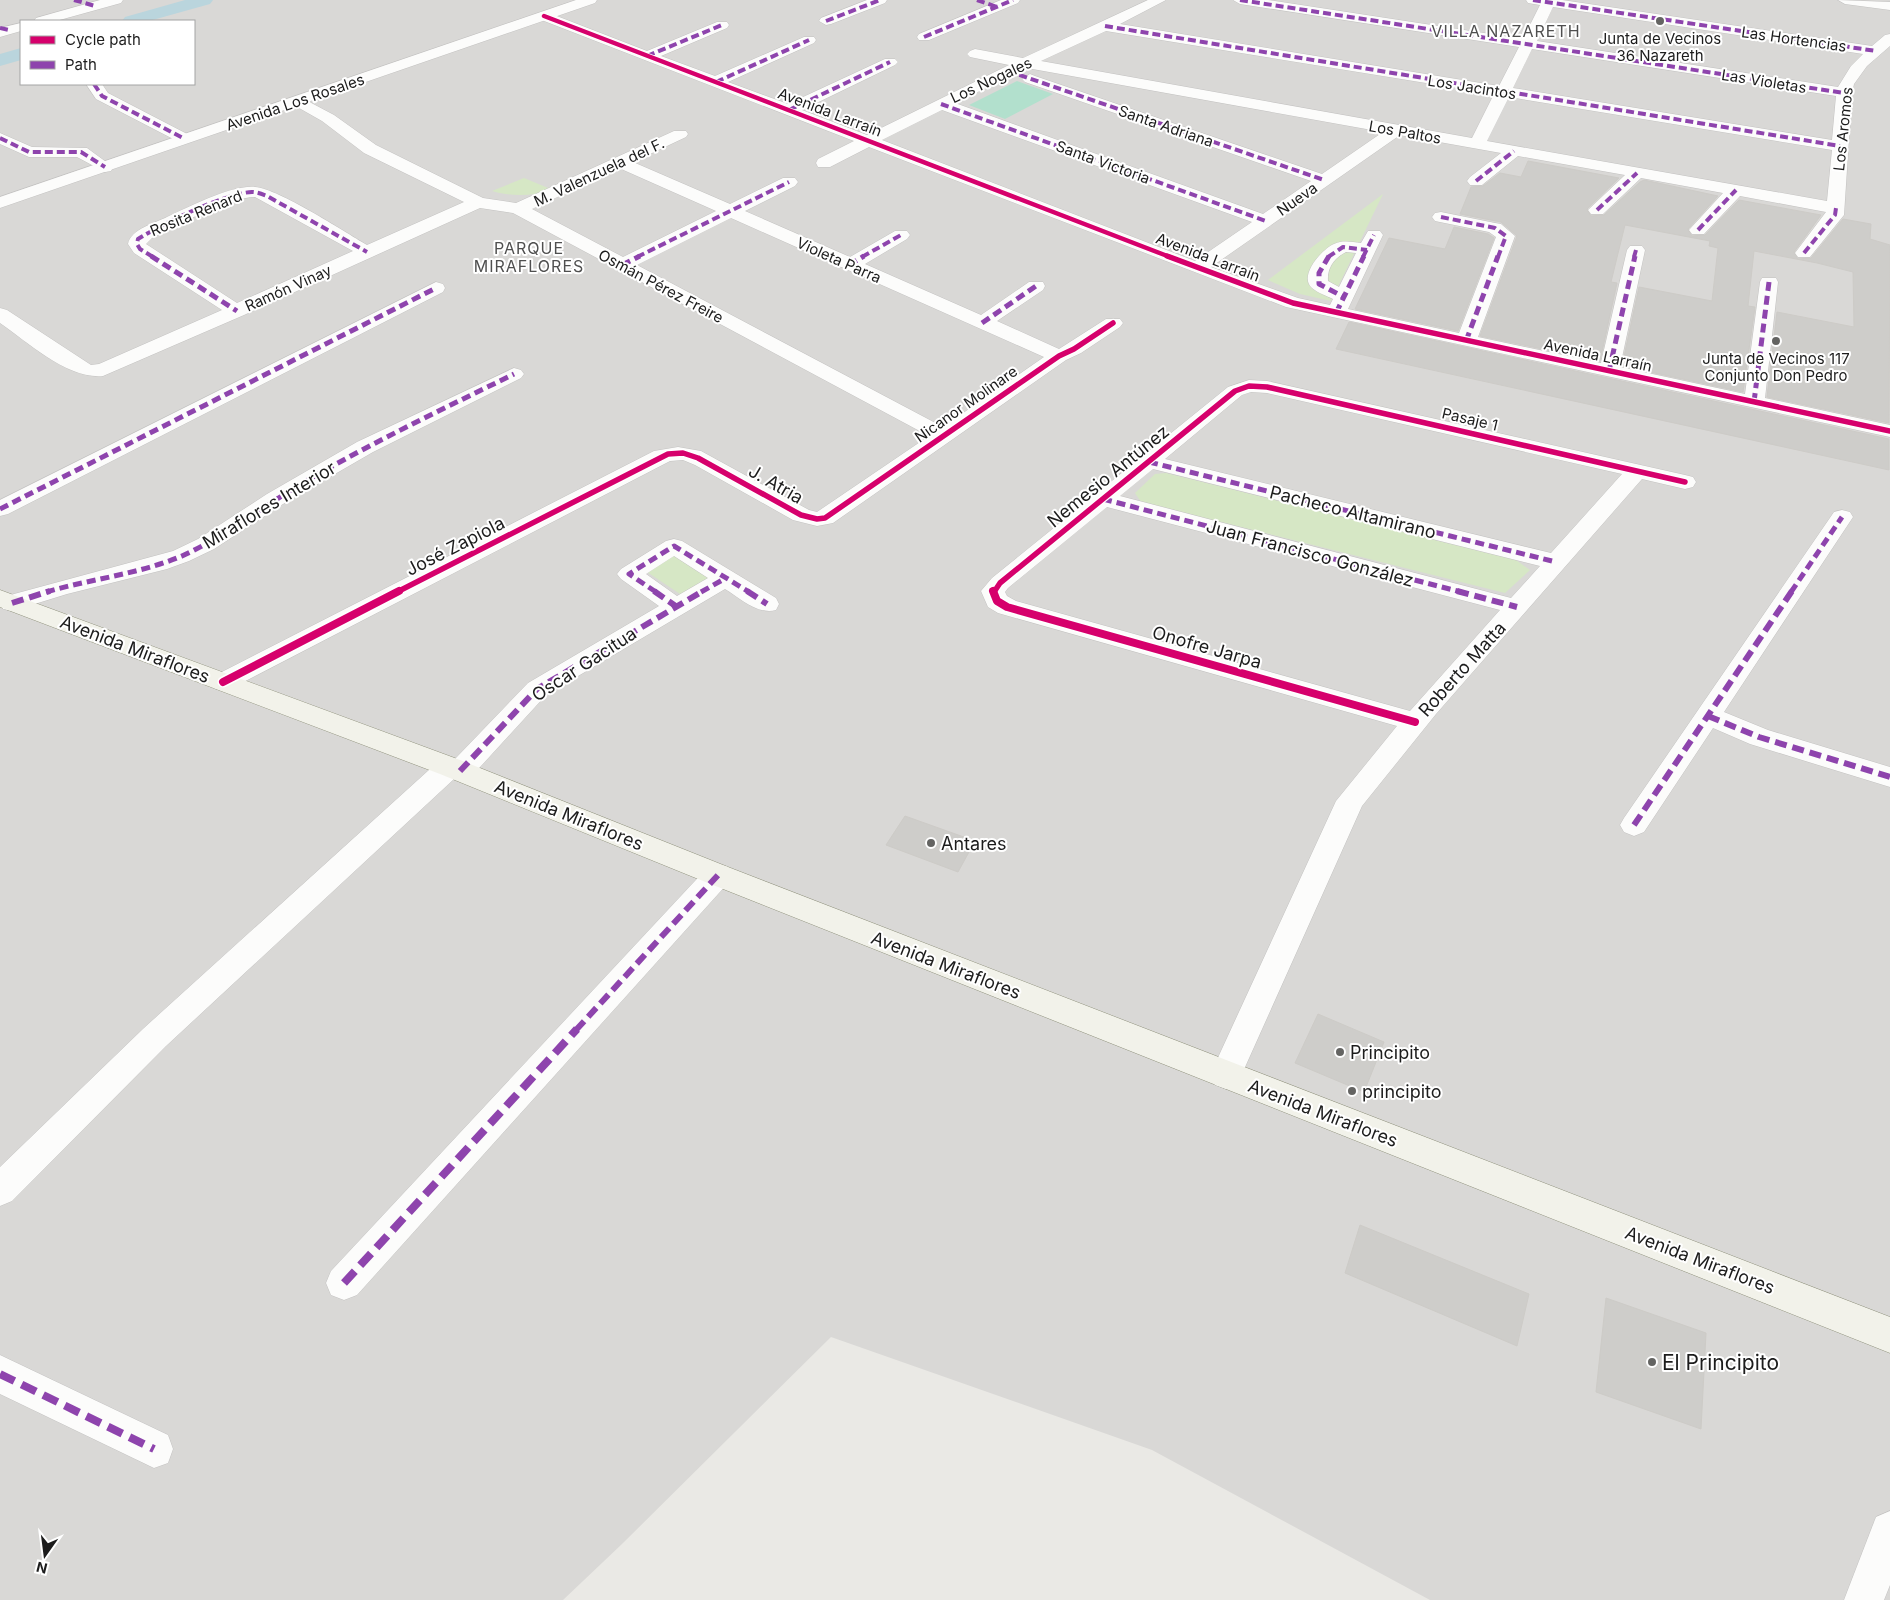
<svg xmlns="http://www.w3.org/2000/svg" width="1890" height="1600" font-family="Inter,sans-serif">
<rect width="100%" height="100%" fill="#eae9e5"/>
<path fill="#d9d8d6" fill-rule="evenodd" d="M0,0H1890V1600H1430L1152,1450L831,1337L622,1544L563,1600H0ZM21,21H194V84H21Z"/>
<g fill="#d6e7c5">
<path d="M524,178L553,190C532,196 513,197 492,191Z"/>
<path d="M1383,194L1331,301L1300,294L1268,280Z"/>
<path d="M1166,473L1516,560L1530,570L1505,593L1141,502L1135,493L1155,474Z"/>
<path d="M672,553L712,578L683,596L644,570Z"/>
</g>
<path fill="#b2e0cd" d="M1017,81L1053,94L1005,119L969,105Z"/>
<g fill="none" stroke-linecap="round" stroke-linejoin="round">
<g fill="#bad5dd" fill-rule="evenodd">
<path d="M185,0H213L210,4L149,21H122L125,17Z"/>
<path d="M21,48V60L0,66V54Z"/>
</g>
</g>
<g fill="#cecdca" stroke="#cdcbc7">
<path d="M1528,161L1619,178L1587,209L1591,216L1604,215L1640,182L1644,180L1718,196L1688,229L1692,236L1705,235L1739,200L1821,215L1794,252L1798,259L1811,258L1843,219L1871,224L1870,239L1890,245L1889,423L1767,397L1777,312L1854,327L1853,272L1817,263L1754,251L1748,306L1755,307L1743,392L1622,366L1639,287L1712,301L1718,248L1709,246L1710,241L1625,225L1611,282L1617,283L1600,361L1480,336L1517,236L1501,222L1460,214L1471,187L1483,186L1500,173L1521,177Z"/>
<path d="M1454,227L1488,234L1494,238L1458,331L1355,309L1389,238L1445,249Z"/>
<path d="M1349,322L1889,439V470L1336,349Z"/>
<path d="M905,816L975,841L958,872L886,845Z"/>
<path d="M1318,1014L1384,1042L1364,1092L1295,1063Z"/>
<path d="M1360,1225L1529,1294L1517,1346L1345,1273Z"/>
<path d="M1606,1298L1706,1333L1701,1429L1596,1392Z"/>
</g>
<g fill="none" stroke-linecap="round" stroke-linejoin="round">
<g stroke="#c3c2c1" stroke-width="1">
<g id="minor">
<path d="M100,0H123L121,3L56,21H34L36,18Z"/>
<path d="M867,0H887L885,3L831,24L826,25L819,21L821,18Z"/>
<path d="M1001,0H1020L1018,3L929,40H919L917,37L919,34Z"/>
<path d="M1148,0H1166L1120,24L1499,86L1519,47L1240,4L1233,0H1268L1523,39L1540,5L1528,3L1526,0H1562L1872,46L1885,35L1890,34V46L1867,66L1854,84L1852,93L1844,215L1810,257H1798L1795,253L1826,212L1740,196L1704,234H1692L1689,230L1723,193L1641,178L1603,214H1591L1588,210L1625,175L1518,156L1482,185H1470L1467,181L1470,177L1501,153L1400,135L1211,267L1298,298L1330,305L1333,299C1327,296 1318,293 1312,288C1298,276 1322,249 1334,244C1343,240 1351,242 1361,243L1368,231H1380L1383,235L1348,309L1459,333L1496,237L1489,232L1435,221L1432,217L1435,213L1441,212L1495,223L1501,224L1515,236L1478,337L1601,363L1627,250L1630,246H1642L1645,250L1620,367L1745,394L1760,282L1762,278H1776L1778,282L1765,398L1890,425V437L1286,307L869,147L830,167H818L816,163L818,159L854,141L539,19L537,16L544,12L549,13L647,51L717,22H727L729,25L727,28L661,56L715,76L804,37H814L816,40L814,43L728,82L788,104L885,59H895L898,62L895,65L802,110L867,135L1009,65L970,57L967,54L970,51L975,49L1023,58ZM1553,7L1863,54L1851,66L1838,87L1537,41ZM1106,31L1494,94L1472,138L1041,61ZM1532,49L1836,96L1832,140L1513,88ZM1027,68L1383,132L1322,174L1035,76L1030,74L1022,79L1025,82L1311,181L1263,214L955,103ZM1509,97L1832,150L1827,201L1487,141ZM942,110L1252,222L1195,261L882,140ZM1346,252L1356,253L1339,287L1328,281C1327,268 1334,258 1346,252Z"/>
<path d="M21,23V31L0,37V28Z"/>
<path d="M86,84H102L108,93L191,136L193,139L191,142H179L96,99Z"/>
<path d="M298,96L334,115L376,145L483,198L516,203L674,131H686L688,134L686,137L633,162L730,204L783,178H795L798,182L795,186L745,211L850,257L895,231H907L910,235L907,239L865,264L981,315L1029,282H1043L1045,286L1043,290L997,321L1059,349L1106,319H1120L1123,323L1120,327L1081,353L1066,360L833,523L817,526L793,520L695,465L683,460L670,461L232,688L223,691L214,688L210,682L214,676L654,451L678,447L701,451L809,510L817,512L929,436L513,213L480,208L244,315L103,376C67,379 29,343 0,323V308L7,310L91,365L99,364L222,310L134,253L128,244C131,229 155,223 167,217C189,207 231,185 255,187C279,189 343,231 367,245L464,202L364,153L322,121L292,104L290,101ZM619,168L716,211L623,257L532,209ZM255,197L353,251L237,303L146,244L152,238C176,226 229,197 255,197ZM731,218L1044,357L943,427L637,265Z"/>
<path d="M0,133L32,147L87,148L113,167L111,171L105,172L77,157H29L0,144Z"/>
<path d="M436,282L443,284L445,288L443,292L8,514L0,516V500Z"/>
<path d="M514,368L521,370L524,374L521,378L373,452L283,504L214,549L189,561L167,569L67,594L12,611L3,609L0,603L3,597L173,551L198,539L267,494L357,442Z"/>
<path d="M1249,380L1267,381L1685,475L1693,477L1696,482L1693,487L1685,489L1642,479L1436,714L1362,806L1237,1085L1226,1089L1215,1085L1210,1075L1336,801L1397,726L998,613L988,607L981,591L992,578L1228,387ZM1251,392L1267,393L1622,474L1551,553L1165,459L1242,395ZM1153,469L1540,566L1511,598L1120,496ZM1107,507L1500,610L1410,711L1016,601L1007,596L1005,592L1008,588Z"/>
<path d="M1842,510L1850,512L1853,517L1724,712L1768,730L1890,767V787L1750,744L1713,728L1644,832L1634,836L1624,832L1620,825L1624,818L1834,512Z"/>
<path d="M674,539L682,541L776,598L779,604L776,610C757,615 740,598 725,589L546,695L470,778L460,781L454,779L166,1046L12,1201L0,1206V1167L144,1028L440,760L450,757L455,759L528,683L659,606L621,579L617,574L621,569L666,541ZM674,556L708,578L677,596L646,574Z"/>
<path d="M718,864L728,867L732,875L728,883L357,1295L344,1300L331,1295L326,1283L331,1271L708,867Z"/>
<path d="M0,1355L168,1435L173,1449L168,1463L154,1468L0,1394Z"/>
</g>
</g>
<g stroke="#c3c2c1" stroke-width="1">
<g id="tertiary">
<path d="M576,0H597L595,3L0,208V197Z"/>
<path d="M1838,0L1890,2V10L1845,4Z"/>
<path d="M1890,1511V1585L1884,1600H1844L1876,1517Z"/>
</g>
</g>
<g stroke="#91937e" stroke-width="1">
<path id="secondary" d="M0,590L460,760L728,867L1890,1317V1353L708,883L440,774L0,607Z"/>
</g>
<use href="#minor" fill="#fcfcfb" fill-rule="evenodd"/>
<use href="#tertiary" fill="#fcfcfb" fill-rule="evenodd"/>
<use href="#secondary" fill="#f2f2ea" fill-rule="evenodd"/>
<g stroke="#8e44ad" stroke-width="4" stroke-dasharray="8 4" stroke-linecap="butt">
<path d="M74,0L95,6"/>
<path d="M977,0L997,7"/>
<path d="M1240,0L1844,93"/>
<path d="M1533,0L1876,51"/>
<path d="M826,21L880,0"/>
<path d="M1105,26L1840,146"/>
<path d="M0,28L9,30"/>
<path d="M924,37L1013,0"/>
<path d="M647,56L722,25"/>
<path d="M1008,71L1324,180"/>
<path d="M716,82L809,40"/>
<path d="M94,84L102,96L185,139"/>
<path d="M941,104L1266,221"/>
<path d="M789,110L890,62"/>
<path d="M0,138L29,152H81L105,167"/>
<path d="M1476,181L1514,151"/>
<path d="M1597,210L1637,173"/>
<path d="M1441,217L1495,228L1506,236L1498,257"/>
<path d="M1698,230L1736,190"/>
<path d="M1804,253L1835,215L1836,208"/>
<path d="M153,257L140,249L137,244L138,239C162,224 225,193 252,192C257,192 262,194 267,196L367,252"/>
<path d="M637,257L789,182"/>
<path d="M862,257L901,235"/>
<path d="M1328,257L1343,247L1367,250"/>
<path d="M1363,257L1374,235"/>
<path d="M1634,257L1636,250"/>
</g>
<g stroke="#8e44ad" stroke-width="5" stroke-dasharray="9 5" stroke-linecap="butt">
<path d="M151,256L237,311"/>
<path d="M1329,256L1319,273V284L1344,297"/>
<path d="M622,265L640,256"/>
<path d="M849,265L864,256"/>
<path d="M1336,313L1364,256"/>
<path d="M982,323L1036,286"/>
<path d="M1466,341L1498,256"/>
<path d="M1609,371L1635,256"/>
<path d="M1754,402L1769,282"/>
<path d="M1149,462L1556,562"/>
<path d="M1103,499L1461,592"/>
<path d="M0,509L436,288"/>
<path d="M46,592C91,579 139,574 182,556C226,536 266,504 308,480C375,441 445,408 514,374"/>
<path d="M656,592L629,574L674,546L749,592"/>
<path d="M701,592L726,578"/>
<path d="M1791,592L1842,517"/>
</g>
<g stroke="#8e44ad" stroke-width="6" stroke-dasharray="12 6" stroke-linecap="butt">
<path d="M654,591L677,607"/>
<path d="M747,591L767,604"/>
<path d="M1457,591L1517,607"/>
<path d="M12,603L50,591"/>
<path d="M1708,716L1759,737L1890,777"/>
<path d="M460,771L537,689L703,591"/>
<path d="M1634,825L1792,591"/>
<path d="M576,1030L718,875"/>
</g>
<g stroke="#8e44ad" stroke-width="8" stroke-dasharray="16 8" stroke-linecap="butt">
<path d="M344,1283L577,1029"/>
<path d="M0,1374L154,1449"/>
</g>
<g stroke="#fff" stroke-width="6">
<path id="cycleway-far2" d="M544,16L1170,257"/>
</g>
<g stroke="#fff" stroke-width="8">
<g id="cycleway-far1">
<path d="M1167,256L1293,303L1890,431"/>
<path d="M397,592L668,454L683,453L698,458L801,515L817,519L825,518L1059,356L1074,349L1113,323"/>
<path d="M994,592L1000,583L1235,391L1249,386L1267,387L1685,482"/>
</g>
</g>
<g stroke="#fff" stroke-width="11">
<g id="cycleway">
<path d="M993,591L997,601L1007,607L1415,722"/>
<path d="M223,682L399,591"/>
</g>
</g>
<use href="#cycleway-far2" stroke="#d6006c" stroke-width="4.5"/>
<use href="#cycleway-far1" stroke="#d6006c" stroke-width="5.5"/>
<use href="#cycleway" stroke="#d6006c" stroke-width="8"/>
</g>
<g fill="#646462" stroke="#fff" stroke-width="2">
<circle cx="1660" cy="21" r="5"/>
<circle cx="1776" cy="341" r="5"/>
<circle cx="931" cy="843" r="5"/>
<circle cx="1340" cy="1052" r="5"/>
<circle cx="1352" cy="1091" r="5"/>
<circle cx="1652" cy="1362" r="5"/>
</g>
<g text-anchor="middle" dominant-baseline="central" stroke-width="4" stroke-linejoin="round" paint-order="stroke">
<g font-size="15" fill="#1c1c1c" stroke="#fff">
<text x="1660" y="38">Junta de Vecinos<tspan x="1660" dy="17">36 Nazareth</tspan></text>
<text x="1776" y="358">Junta de Vecinos 117<tspan x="1776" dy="17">Conjunto Don Pedro</tspan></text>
</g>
<g font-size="15" fill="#1c1c1c" stroke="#fff">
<text transform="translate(1794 39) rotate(8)">Las Hortencias</text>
<text transform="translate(991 80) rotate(-25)">Los Nogales</text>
<text transform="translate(1764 81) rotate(9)">Las Violetas</text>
<text transform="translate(1472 87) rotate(9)">Los Jacintos</text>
<text transform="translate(295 102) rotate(-19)">Avenida Los Rosales</text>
<text transform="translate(830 112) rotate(21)">Avenida Larraín</text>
<text transform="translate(1166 126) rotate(19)">Santa Adriana</text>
<text transform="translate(1843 129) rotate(-84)">Los Aromos</text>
<text transform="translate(1405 132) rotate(10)">Los Paltos</text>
<text transform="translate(1103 162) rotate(20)">Santa Victoria</text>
<text transform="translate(599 172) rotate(-25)">M. Valenzuela del F.</text>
<text transform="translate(1297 199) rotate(-35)">Nueva</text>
<text transform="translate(196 213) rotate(-22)">Rosita Renard</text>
<text transform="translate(1208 257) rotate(21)">Avenida Larraín</text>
<text transform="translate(839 260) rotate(24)">Violeta Parra</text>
<text transform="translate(661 286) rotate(28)">Osmán Pérez Freire</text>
<text transform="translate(288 288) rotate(-24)">Ramón Vinay</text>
<text transform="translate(1598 355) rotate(12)">Avenida Larraín</text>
<text transform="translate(966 404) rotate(-35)">Nicanor Molinare</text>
<text transform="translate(1470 419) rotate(13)">Pasaje 1</text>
</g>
<g font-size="16" letter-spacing="1" fill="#4f4f4f" stroke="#fff">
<text x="1506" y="31">VILLA NAZARETH</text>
<text x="529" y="248">PARQUE<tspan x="529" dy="18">MIRAFLORES</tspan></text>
</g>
<g font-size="18" fill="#1c1c1c" stroke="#fff">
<text transform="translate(1108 476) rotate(-39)">Nemesio Antúnez</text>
<text transform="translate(776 484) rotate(30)">J. Atria</text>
<text transform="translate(269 505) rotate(-31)">Miraflores Interior</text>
<text transform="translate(1353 512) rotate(14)">Pacheco Altamirano</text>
<text transform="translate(455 546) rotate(-27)">José Zapiola</text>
<text transform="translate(1310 553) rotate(15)">Juan Francisco González</text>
<text transform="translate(1207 647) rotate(16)">Onofre Jarpa</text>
<text transform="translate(135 649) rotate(21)">Avenida Miraflores</text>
<text transform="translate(584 664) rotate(-33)">Oscar Gacitua</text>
<text transform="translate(1462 669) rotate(-48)">Roberto Matta</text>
<text transform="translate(569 815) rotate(22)">Avenida Miraflores</text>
<text transform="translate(946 965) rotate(21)">Avenida Miraflores</text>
<text transform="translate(1323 1113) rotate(21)">Avenida Miraflores</text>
<text transform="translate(1700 1260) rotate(21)">Avenida Miraflores</text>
</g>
<g font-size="18" fill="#1c1c1c" stroke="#fff" text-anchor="start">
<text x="941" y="843">Antares</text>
<text x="1350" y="1052">Principito</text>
<text x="1362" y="1091">principito</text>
</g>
<g font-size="21" fill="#1c1c1c" stroke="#fff" text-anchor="start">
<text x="1662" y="1362">El Principito</text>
</g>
</g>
<rect x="20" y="20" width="175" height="65" fill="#ffffff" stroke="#a4a4a4"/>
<rect x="30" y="36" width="25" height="8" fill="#d6006c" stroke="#a4a4a4"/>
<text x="65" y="45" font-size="15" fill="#1c1c1c">Cycle path</text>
<rect x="30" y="61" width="25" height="8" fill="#8e44ad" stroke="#a4a4a4"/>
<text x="65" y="70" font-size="15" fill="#1c1c1c">Path</text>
<g transform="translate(45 1555) rotate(194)" stroke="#ffffff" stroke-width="4" paint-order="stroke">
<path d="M0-4L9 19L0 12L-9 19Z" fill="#1c1c1c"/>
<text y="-8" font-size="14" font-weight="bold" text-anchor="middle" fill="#1c1c1c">N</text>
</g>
</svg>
